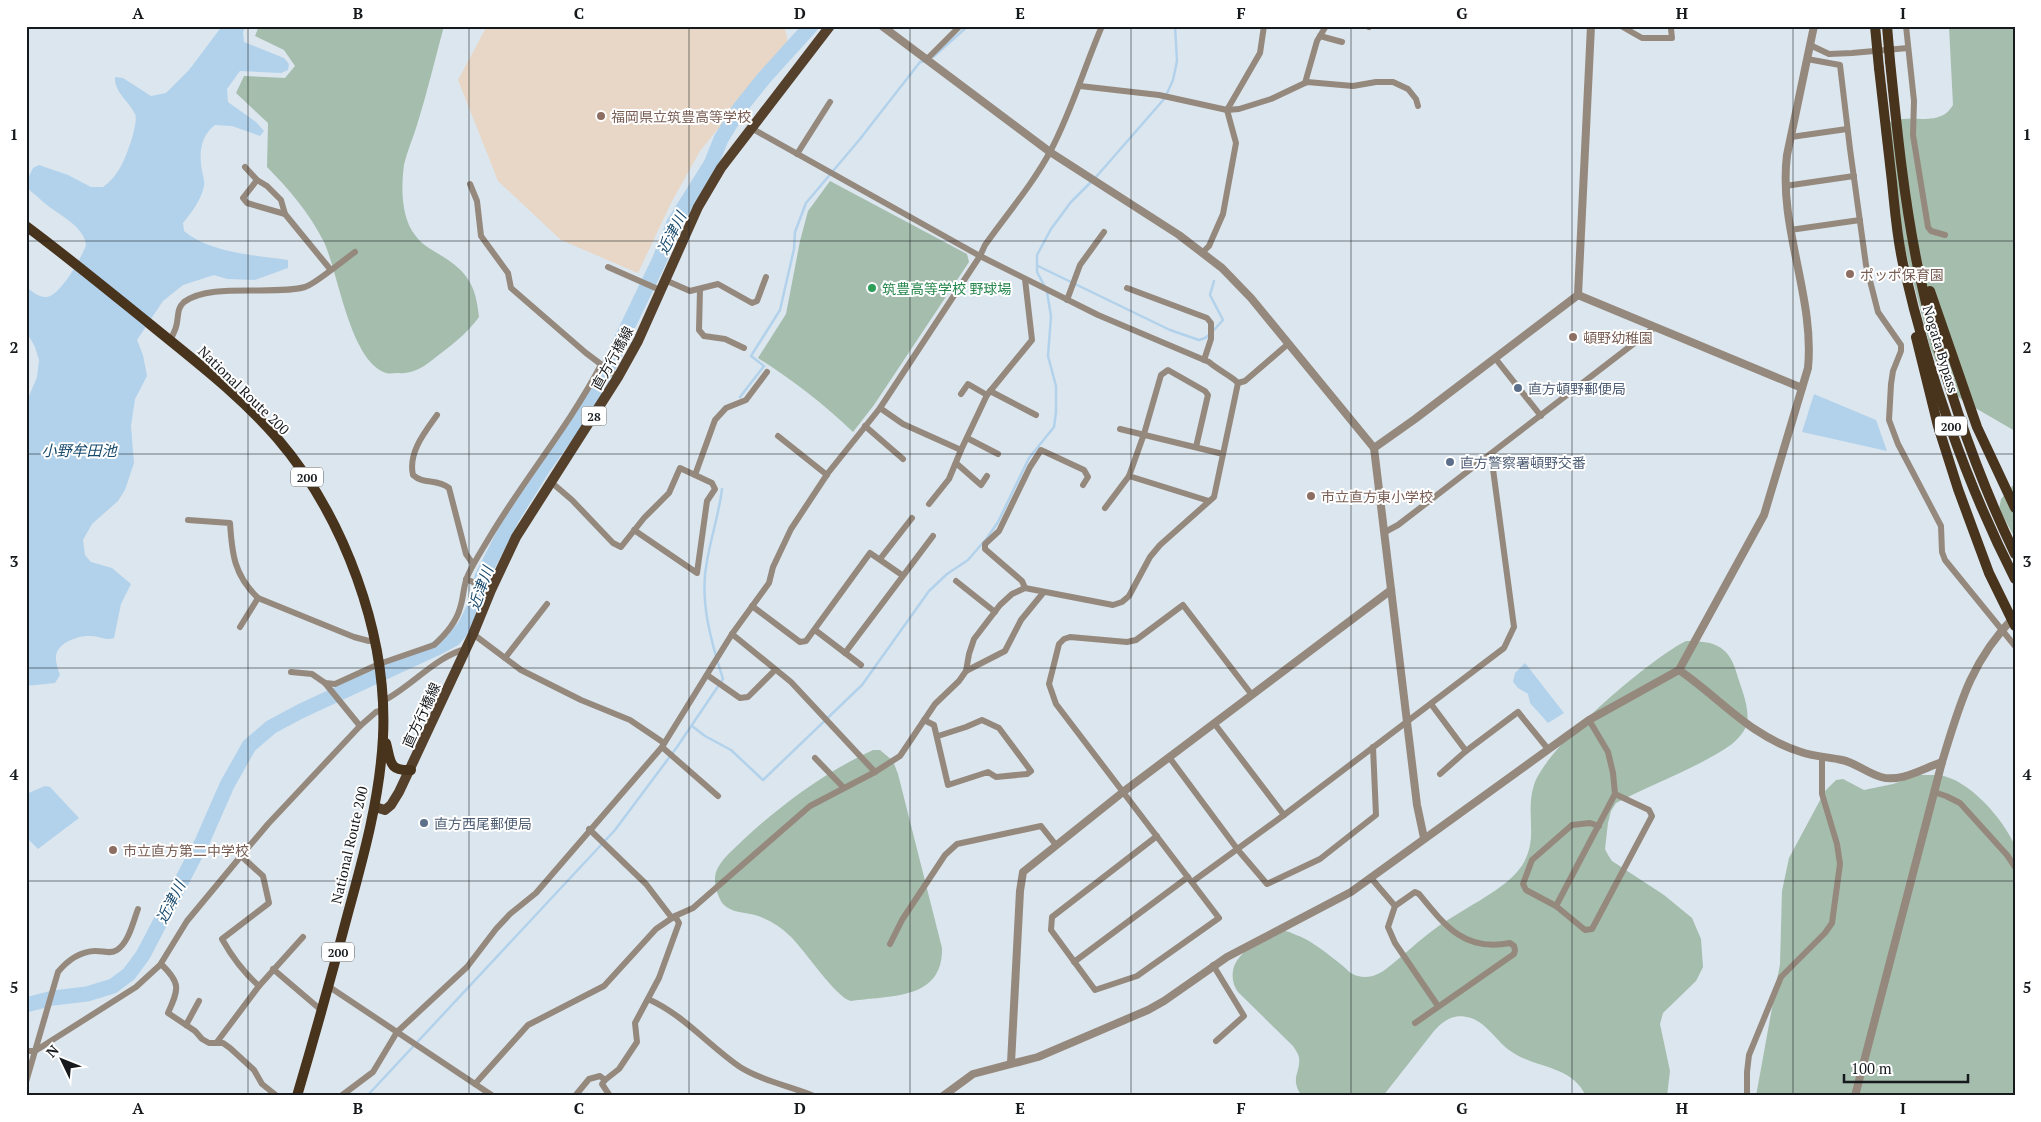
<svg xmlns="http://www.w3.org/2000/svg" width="2041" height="1122" font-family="'PT Serif','Noto Sans JP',serif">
<rect width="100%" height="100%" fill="#dce6ee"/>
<path fill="#e8d7c6" d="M487,26H784L788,42L700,151L671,203L638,273L561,240L498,181L458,80Z"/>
<g fill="#a5bdad">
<path d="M259,26H444C435,59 427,93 417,125C413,138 407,152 404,165C401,187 401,217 415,235C422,245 432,250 442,256C468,272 476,286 479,317C466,335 449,347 431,361C421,369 411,374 397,373C393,373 389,374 386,373C350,361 339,275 324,242C310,214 289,189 267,167L268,123L236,93L244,76L285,78L295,66L284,50L255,36Z"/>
<path d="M1949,26H2015V431L1965,402L1955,394L1938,367L1930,347L1888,183L1881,129C1899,110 1926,126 1945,114C1948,112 1951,108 1953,105Z"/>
<path d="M830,181L967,254L969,262L874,405L853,432C824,404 792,380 758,358L786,314L800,241L808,211Z"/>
<path d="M2015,483V538L1999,509L2001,499Z"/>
<path d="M1686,641C1711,641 1728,644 1736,671C1740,686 1750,706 1747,723C1746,730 1738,739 1732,744C1698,768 1654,783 1616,803L1611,811L1608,823L1605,849L1608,855L1612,861L1664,895L1692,918L1701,939L1703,967L1696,981L1663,1013L1660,1024L1670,1071L1667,1096H1586C1571,1064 1534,1069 1509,1050C1497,1041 1486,1023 1471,1018C1455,1013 1445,1019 1434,1031L1383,1096H1302C1289,1078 1301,1073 1299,1057C1298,1053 1295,1049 1293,1046L1238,992C1232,984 1231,973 1235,964C1241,952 1253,945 1264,939C1270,936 1278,931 1285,931C1289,931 1295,935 1299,936C1315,943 1329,955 1343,966C1347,970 1352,975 1358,976C1368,979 1378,975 1386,969C1403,956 1419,940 1436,928C1459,911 1500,892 1517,872C1542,843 1524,816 1534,785C1545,748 1651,658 1686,641Z"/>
<path d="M873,750H880L893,761L898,774L942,948C943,1001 889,995 851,1001C837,999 804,949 790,936C780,926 768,919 755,915C743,912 732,913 723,904C717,896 713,881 716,872C721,859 734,849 743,840C782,804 825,772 873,750Z"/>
<path d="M1919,775C1926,775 1933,775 1939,775C1969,779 2004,820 2015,846V1096H1756L1780,964L1782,891L1789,858L1825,791L1836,780L1843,779L1864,790L1893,784Z"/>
</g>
<g fill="#b2d2ec">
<path d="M222,26H246L243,32L244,42L284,58L289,64L288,70L281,73L240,71L227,89L228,102L256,122L264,131L260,136L232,126L215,125C200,137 199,153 202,171C203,176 205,182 204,186C201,200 192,212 183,223L184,231C211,253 253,255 288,260V268L255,280L227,279L214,275L183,285L163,301L137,340L143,355L147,376L135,399L131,426L134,463L125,490L118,501L92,524L83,540L85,555L91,562L112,568L131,584L121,604L114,638C105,641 100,636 91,636C80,635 62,641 57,652C54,659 58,669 60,675L55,683L26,686V403L37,377L39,360L35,347L26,331V287C32,291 39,298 47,297C60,296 82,257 86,245C84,224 53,213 39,198C34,193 28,191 26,183L33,168L39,165L68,175L91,187H103C111,181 116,175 121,166C126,158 139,122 135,114C129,101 114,92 115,77L123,78L151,96L166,93L189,70Z"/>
<path d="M1814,394L1876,420L1887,451L1802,432Z"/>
<path d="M1525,663L1564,713L1548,723L1530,703L1528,694L1518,688L1513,682L1515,673Z"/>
<path d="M45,786L50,787L79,818L38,849L26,837V794Z"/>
</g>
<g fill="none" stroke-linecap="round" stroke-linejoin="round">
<g stroke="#b2d2ec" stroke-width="2.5">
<path d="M933,57L968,26"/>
<path d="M1038,266L1170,330L1199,340L1205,338L1209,335"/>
<path d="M1045,287L1037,272V255L1051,229L1071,202L1096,177L1165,98L1173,80L1177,61L1175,26"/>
<path d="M1213,331L1223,320L1210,295L1214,281"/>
<path d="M740,397L764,366L751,356L780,310L794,249L795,232L806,203L860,139L920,62L927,61"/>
<path d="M692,726L705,736L731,750L763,780L862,685L929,591L947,574L968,560L987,538L998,522L1029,458L1054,427L1056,412V386L1048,356L1051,316L1047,292"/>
<path d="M367,1096L615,830L677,747L723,679C711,642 699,599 707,561C711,537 719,514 722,489"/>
</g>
<path stroke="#b2d2ec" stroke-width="15" d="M26,1005L53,998L87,994L113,986L129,974L143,955L202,842L227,785L249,746L271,727L301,711L439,647L454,639L465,626L477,602L482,577L512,518L543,468L578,419L600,384L659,261L674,223L711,164L721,139L740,108L764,78L811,26"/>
<g stroke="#95897d" stroke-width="6">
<path d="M1367,26L1369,27"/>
<path d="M1621,26L1642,38H1672L1671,29"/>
<path d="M1906,26L1914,101L1913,135L1928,227L1931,231L1945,235"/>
<path d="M1320,36L1342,42"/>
<path d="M1810,45L1829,54L1852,53L1908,48"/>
<path d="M927,59L960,26"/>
<path d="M1807,59L1840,65L1850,149L1866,265L1878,312L1901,345V351L1893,371L1891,384L1889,420L1898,444L1941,526L1942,552L1945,560L2015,646"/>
<path d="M1305,83L1317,41L1326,26"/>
<path d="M1080,86L1159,95L1227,110L1239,109L1271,99L1307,82L1353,86L1376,82H1393L1408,89L1416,99L1418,106"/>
<path d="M751,128L980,256L1098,315L1209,362C1218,370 1233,377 1238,383"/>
<path d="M1791,137L1847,129"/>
<path d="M797,154L830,102"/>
<path d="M245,167L257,180L267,186L281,200L285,214L330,269"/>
<path d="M257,180L243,198L247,203L285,214"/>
<path d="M470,184L477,201L481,236L508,273L511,288L586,353L618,377"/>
<path d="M1785,186L1854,176"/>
<path d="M1790,230L1860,220"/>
<path d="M1203,252L1209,246L1223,214L1236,143L1227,110L1260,53L1264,26"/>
<path d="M608,267L660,290"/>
<path d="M665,280L690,291L718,284L752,303L757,301L766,277"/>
<path d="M1127,288L1207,318L1211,323V339L1204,360"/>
<path d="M700,289L699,330L704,336L725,339L744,348"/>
<path d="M1067,300L1080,265L1104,232"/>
<path d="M170,341C172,336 175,331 176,327C179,318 176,309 184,302C210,282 272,296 305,287C314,285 345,259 355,252"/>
<path d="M1495,358L1541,416"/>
<path d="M1238,383L1245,381L1288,344"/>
<path d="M990,391L1036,415"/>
<path d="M961,394L968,384L987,395"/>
<path d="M880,408L903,424L961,450L987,395L1032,340L1025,279"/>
<path d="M437,415C424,433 408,453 413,475C424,485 436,478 449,488L466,554L473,564"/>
<path d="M865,426L903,459"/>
<path d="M1120,429L1223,454"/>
<path d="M778,436L827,475"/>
<path d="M967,438L998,454"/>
<path d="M1196,447L1208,395L1205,391L1168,370L1161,375L1144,434L1129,476L1209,501"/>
<path d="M956,463L981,485L987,476"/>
<path d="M695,475L715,420L726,408L746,400L767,372"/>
<path d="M551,482L572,500L613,543L621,547L644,518L669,493L680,468L712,483L715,489L707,501L697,573L634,530"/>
<path d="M929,504L949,479L961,450"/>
<path d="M1105,508L1129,476"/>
<path d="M188,520L230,523C232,554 234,575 258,598L354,637L369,641L374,638"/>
<path d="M1385,532L1398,525L1654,328"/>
<path d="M880,559L912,518"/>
<path d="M466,579L491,590"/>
<path d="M956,581L995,612"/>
<path d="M1025,588L1022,581L985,549V544L999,531L1030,467L1041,450L1084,470L1088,477L1083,485"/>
<path d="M752,606L800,642L806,641L870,553L902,575"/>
<path d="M240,627L258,598"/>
<path d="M815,630L861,665"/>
<path d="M473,634L521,670L581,700L630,720L664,743"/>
<path d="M732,634L791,682L875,772"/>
<path d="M845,653L933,536"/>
<path d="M505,658L547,604"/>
<path d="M966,671L1005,651L1021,620L1043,593"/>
<path d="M291,672L312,674L325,683L335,684L379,664L434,645C445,635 456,623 460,608C464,597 463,585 468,575C474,562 482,550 489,538C524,479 569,426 601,365"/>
<path d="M707,675L740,698L748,697L775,670"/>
<path d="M325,683L360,726"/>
<path d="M383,701C411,687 436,656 466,649"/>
<path d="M1431,704L1466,751L1518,712L1548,749"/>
<path d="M924,720L934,725L948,785L988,772L996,777L1027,774L1031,771L999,728L982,720L966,727L938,736"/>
<path d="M1214,723L1284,815"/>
<path d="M662,747L718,796"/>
<path d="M1169,757L1238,850L1267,884L1320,859L1376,815L1373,747"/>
<path d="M815,758L843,787"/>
<path d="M1440,774L1466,751"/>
<path d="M1934,792L1946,796L1960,803L2007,855L2015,867"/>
<path d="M1599,826L1590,823L1572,825L1532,860L1523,884L1526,890L1556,906L1585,930L1592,929L1652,816L1649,810L1615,794"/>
<path d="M589,829L646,884L672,918"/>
<path d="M1157,836L1052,917L1051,930L1095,990L1137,976L1219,918L1056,704L1049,684L1059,644L1064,639L1070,637L1127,642L1136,640L1183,605L1252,695"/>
<path d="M241,856L263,876L269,903L222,939C232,957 243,972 259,986L303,937"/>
<path d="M1371,878L1395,906"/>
<path d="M1192,882L1284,815L1504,648L1514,627L1491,454"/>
<path d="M1556,906L1615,794L1613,773L1608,752L1589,720"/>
<path d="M890,944L902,920L945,855L957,844L1041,826L1056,845"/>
<path d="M1074,962L1188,877"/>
<path d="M161,964C181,983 179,989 168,1013L195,1031L202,1039L209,1043H223L230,1048L254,1070L262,1084L277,1096"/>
<path d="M1213,965L1244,1016L1216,1041"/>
<path d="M273,969L321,1010"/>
<path d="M328,986L493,1096"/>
<path d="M648,999C684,1015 708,1045 740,1067C762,1081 790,1086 814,1096"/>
<path d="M1415,1023L1514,954L1515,950L1514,946L1510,943C1465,952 1445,926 1419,894L1415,892L1395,906L1388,927L1395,943L1438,1006"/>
<path d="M186,1025L199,1001"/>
<path d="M217,1042L259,986"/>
<path d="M26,1051H35L136,987L160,965L187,921L241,856L268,824L360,726L376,712L383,710"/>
<path d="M605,1080L602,1084L610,1096"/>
<path d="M26,1082L58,972C67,961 79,952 94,951C102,950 109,955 117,950C129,942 133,922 138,909"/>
<path d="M475,1084L528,1025L604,986L656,929L675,916L693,908L810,806L875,772L900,756L935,704L959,681L966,671L969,654L974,639L1000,605L1012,594L1025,588L1113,605L1122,602L1129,596L1150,557L1160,545L1214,497L1238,383"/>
<path d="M341,1096L373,1072L397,1032L467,967L496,929L510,914L536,893L662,747L732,634L769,583L773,567L791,529L828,473L880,408L980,256L985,245C1007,214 1033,184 1051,150C1072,110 1084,68 1102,26"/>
<path d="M575,1096L589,1079L600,1076L605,1080L619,1069L637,1042L635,1023L659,978L679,923L675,916"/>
<path d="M1747,1096V1072L1749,1055L1781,977L1825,933L1832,923L1840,864L1837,844L1822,794V757"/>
</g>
<g stroke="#95897d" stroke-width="8">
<path d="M882,26L1050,152L1179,235L1222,268L1251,298L1374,448L1417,805L1424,838"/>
<path d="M1578,295L1802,388"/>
<path d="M1374,448L1415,419L1578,295L1591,26"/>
<path d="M1679,670C1721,699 1750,736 1801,752C1815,757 1829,757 1842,760C1856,763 1867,773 1881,777C1900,783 1924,768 1942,762"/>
<path d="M1011,1063L1020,891L1023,872L1123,792L1391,590"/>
<path d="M943,1096L973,1074L1038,1057L1148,1010L1164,1001L1227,957L1351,892L1589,720L1679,670L1764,515L1808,368C1815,297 1778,227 1787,155L1814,26"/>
<path d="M1855,1096L1942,762C1960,703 1971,661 2015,616"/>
</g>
<path stroke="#54402b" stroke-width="10" d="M375,807L385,810L391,805L399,792L473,634L491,590L516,537L618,377L638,341L698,207L721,168L830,26"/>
<g stroke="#48331c" stroke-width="10">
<path d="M1890,61C1897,130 1904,200 1918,268C1938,362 1973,467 2015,554"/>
<path d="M1879,68C1883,106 1888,144 1892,182C1895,210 1897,240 1904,268C1928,373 1966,483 2015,579"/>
<path d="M26,226C69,258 110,292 151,325C195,361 240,395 277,438C344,516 388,634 383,737C380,797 364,855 348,913C332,974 315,1035 297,1096"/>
<path d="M1930,291L1977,427L2015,508"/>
<path d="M1916,337L1938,426L1958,489L1989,573L2015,626"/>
<path d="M386,743C391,761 388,771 411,770"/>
</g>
<g stroke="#48331c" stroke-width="10">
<path d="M1875,26L1879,68"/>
<path d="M1887,26L1890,61"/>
</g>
</g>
<path fill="none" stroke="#171a1d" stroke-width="1" stroke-opacity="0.55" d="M248,26V1096M469,26V1096M689,26V1096M910,26V1096M1131,26V1096M1351,26V1096M1572,26V1096M1793,26V1096M26,241H2015M26,454H2015M26,668H2015M26,881H2015"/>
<g fill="#8d6e63" stroke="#fff" stroke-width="2">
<circle cx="601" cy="116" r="5"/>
<circle cx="1850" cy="274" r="5"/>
<circle cx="1573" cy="337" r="5"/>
<circle cx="1311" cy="496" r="5"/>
<circle cx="113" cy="850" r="5"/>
</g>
<circle fill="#2e9e5b" stroke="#fff" stroke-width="2" cx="872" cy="288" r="5"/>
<g fill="#5c6f8a" stroke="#fff" stroke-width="2">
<circle cx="1518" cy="388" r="5"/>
<circle cx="1450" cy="462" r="5"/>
<circle cx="424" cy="823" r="5"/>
</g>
<g text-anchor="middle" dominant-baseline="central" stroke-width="4" stroke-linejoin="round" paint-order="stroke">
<g fill="#fff" stroke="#5d5f61" stroke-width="1">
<rect x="581.5" y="406.5" width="25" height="19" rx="4"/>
<rect x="1935" y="416.5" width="32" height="19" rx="4"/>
<rect x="291" y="467.5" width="32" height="19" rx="4"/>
<rect x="322" y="942.5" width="32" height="19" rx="4"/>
</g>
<g font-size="12" font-weight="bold" fill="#171a1d">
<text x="594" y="416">28</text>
<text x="1951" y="426">200</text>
<text x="307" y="477">200</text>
<text x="338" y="952">200</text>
</g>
<g font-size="14" fill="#785e54" stroke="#fff" text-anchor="start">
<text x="611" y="116">福岡県立筑豊高等学校</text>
<text x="1860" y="274">ポッポ保育園</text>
<text x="1583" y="337">頓野幼稚園</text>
<text x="1321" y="496">市立直方東小学校</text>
<text x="123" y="850">市立直方第二中学校</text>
</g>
<g font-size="14" fill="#27864d" stroke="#fff" text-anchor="start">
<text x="882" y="288">筑豊高等学校 野球場</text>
</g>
<g font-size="14" fill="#171a1d" stroke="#fff">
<text transform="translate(1941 349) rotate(73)">Nogata Bypass</text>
<text transform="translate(612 358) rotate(-61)">直方行橋線</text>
<text transform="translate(244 390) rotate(44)">National Route 200</text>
<text transform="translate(421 715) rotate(-65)">直方行橋線</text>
<text transform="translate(349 845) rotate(-77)">National Route 200</text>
</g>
<g font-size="14" fill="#4e5e75" stroke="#fff" text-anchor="start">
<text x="1528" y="388">直方頓野郵便局</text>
<text x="1460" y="462">直方警察署頓野交番</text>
<text x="434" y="823">直方西尾郵便局</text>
</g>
<g font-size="15" font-style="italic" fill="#184a6d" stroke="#fff">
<text transform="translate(671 233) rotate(-63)">近津川</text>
<text x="79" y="450">小野牟田池</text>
<text transform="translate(480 588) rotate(-70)">近津川</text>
<text transform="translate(170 902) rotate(-63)">近津川</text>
</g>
</g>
<rect width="2041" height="1122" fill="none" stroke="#ffffff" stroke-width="55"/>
<g transform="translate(62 1060) rotate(313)" stroke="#ffffff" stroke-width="4" paint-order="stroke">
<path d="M0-4L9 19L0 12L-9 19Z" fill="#171a1d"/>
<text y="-8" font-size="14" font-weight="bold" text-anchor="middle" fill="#171a1d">N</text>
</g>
<path d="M1844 1074v8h124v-8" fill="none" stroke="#171a1d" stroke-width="2.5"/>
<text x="1851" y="1074" font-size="15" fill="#171a1d" stroke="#ffffff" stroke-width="4" paint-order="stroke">100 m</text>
<rect x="28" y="28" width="1986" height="1066" fill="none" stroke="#171a1d" stroke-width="2"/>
<g font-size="16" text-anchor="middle" font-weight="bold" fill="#171a1d">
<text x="138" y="19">A</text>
<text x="358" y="19">B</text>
<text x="579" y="19">C</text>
<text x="800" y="19">D</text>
<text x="1020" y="19">E</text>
<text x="1241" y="19">F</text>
<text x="1462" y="19">G</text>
<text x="1682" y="19">H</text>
<text x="1903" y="19">I</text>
<text x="14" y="140">1</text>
<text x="2027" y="140">1</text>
<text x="14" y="353">2</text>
<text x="2027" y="353">2</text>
<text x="14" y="567">3</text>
<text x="2027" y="567">3</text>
<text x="14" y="780">4</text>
<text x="2027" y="780">4</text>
<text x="14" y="993">5</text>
<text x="2027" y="993">5</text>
<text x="138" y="1114">A</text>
<text x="358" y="1114">B</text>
<text x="579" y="1114">C</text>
<text x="800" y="1114">D</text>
<text x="1020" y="1114">E</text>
<text x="1241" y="1114">F</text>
<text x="1462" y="1114">G</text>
<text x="1682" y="1114">H</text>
<text x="1903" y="1114">I</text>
</g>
</svg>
